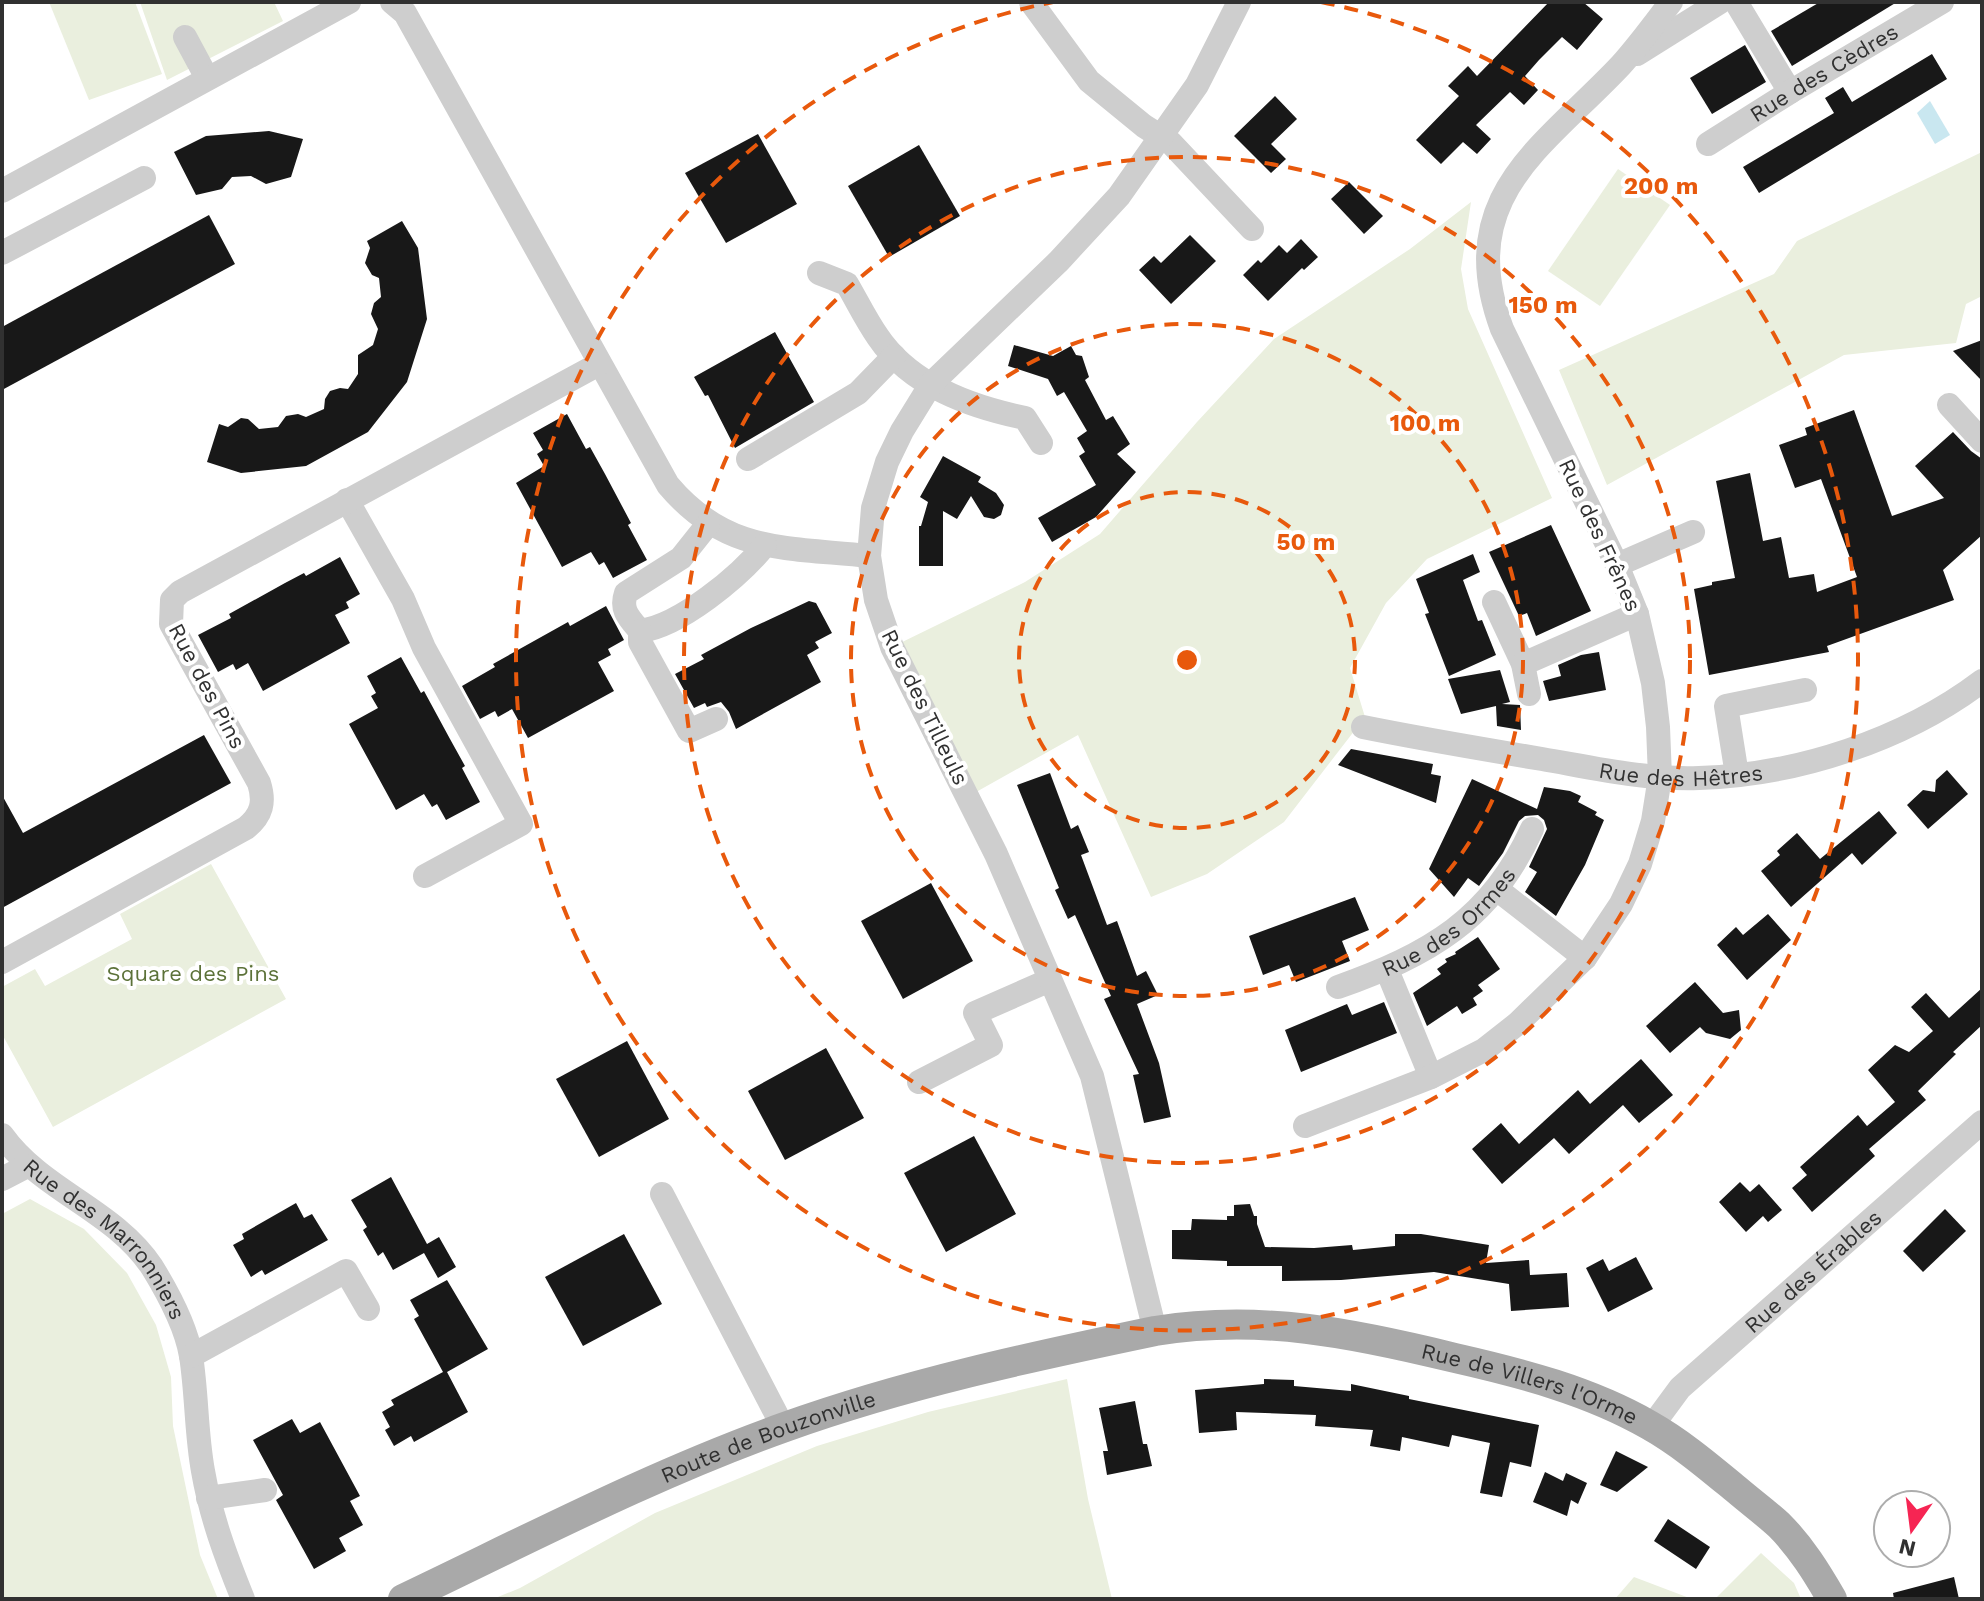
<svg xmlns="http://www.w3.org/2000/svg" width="1984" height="1601" font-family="'Work Sans',sans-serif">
<rect width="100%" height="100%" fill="#fff"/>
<g fill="#eaefde">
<path d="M49,2H135L162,74L89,100Z"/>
<path d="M140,2H274L283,21L167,80Z"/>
<path d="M1982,152V296L1966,304L1956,343L1844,355L1607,485L1559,370L1774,274L1797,241Z"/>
<path d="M1618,169L1670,205L1600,306L1548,271Z"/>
<path d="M1471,202L1461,269L1468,309L1552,498L1427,559L1386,603L1350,668L1365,717L1284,822L1207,874L1151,897L1078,735L969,796L892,647L1025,582L1100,534L1197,422L1274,339L1410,249Z"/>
<path d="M211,864L286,999L53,1127L2,1034V987L35,969L45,986L132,939L120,914Z"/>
<path d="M30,1199L84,1229L127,1273L156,1325L171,1377L173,1426L200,1555L218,1599H2V1214Z"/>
<path d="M1067,1379L1088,1499L1112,1599H493L520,1588L655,1513L817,1446L928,1412Z"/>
<path d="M1761,1553L1794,1583L1801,1599H1715Z"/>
<path d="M1634,1577L1692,1599H1615Z"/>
</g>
<path fill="#c9e7f0" d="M1930,101L1950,135L1935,144L1917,113Z"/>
<g fill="#181818">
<path d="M1549,2H1583L1603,19L1577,50L1562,37L1539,60L1525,76L1538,90L1524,105L1510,92L1476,125L1491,139L1477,154L1463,142L1441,164L1416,140L1459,96L1448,86L1468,66L1477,76Z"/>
<path d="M1820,2H1897L1792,66L1771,31Z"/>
<path d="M1745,45L1766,82L1712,114L1690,78Z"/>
<path d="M1932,54L1947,79L1759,193L1743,167L1834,113L1825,98L1843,87L1852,102Z"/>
<path d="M1275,96L1297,119L1271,144L1286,159L1271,173L1234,136Z"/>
<path d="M269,131L303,139L291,177L266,184L251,176L232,177L222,189L196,195L174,152L206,136Z"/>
<path d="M758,134L797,204L726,243L685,173Z"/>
<path d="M919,145L960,216L889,257L848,186Z"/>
<path d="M1349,182L1383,216L1364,234L1331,199Z"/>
<path d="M209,215L235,264L2,390V327Z"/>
<path d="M402,221L418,248L427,319L407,382L368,432L306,466L241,473L207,462L219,424L228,427L241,418L248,419L259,429L278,427L286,416L298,414L306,417L324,409L325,399L330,391L340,388L348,389L358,374V355L373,345L378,329L371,314L374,303L381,297L379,278L372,275L365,263L370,248L367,241Z"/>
<path d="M1190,235L1216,261L1171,304L1139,270L1154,256L1161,263Z"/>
<path d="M1301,239L1318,257L1304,270L1302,268L1268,301L1243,275L1258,260L1261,263L1279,245L1287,253Z"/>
<path d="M775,332L814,402L735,448L708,395L705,396L694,377Z"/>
<path d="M1982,340V381L1953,351Z"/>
<path d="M1014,345L1053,356L1071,346L1076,355L1082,356L1089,377L1085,380L1106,420L1113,416L1130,444L1117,454L1136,472L1096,517L1052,542L1038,518L1096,485L1079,456L1085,452L1077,438L1087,431L1064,392L1057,396L1048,379L1008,366Z"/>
<path d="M1854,410L1892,516L1944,498L1915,466L1953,432L1971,451L1982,459V535L1943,570L1954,600L1827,646L1829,652L1709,675L1694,589L1712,585V582L1735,578L1716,481L1750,473L1763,541L1781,537L1789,578L1814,574L1817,592L1857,577L1821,479L1795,488L1779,445L1807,435L1805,428Z"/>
<path d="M567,414L586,449L590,447L605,474L631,523L628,525L647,560L613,578L604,562L599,565L591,552L562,567L516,483L544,466L537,454L543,450L533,433Z"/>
<path d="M943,456L981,477L978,482L996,493L1004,505L1001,515L994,519L984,517L971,496L957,519L943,511V566H919V526H921L928,502L920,497Z"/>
<path d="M1551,525L1591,611L1536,636L1527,613L1519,616L1489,552Z"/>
<path d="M1473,554L1480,572L1463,580L1478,621L1482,620L1496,655L1449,676L1425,614L1429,613L1416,579Z"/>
<path d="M340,557L360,594L346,602L349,608L335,615L350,643L263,691L248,663L236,670L233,664L218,672L198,635L231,618L229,614L285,583L304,573L306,576Z"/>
<path d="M809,601L816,603L832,633L815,642L819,648L807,655L821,682L736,729L729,712L721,702L707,707L705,703L694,708L675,674L704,659L701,655L751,628Z"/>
<path d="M606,606L624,640L608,649L611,655L598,662L614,691L528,738L512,709L498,717L495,711L480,719L462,686L495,667L493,664L568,622L570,626Z"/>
<path d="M1599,652L1606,690L1549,701L1543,681L1561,676L1558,665L1581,655Z"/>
<path d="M401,657L421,693L424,691L450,739L465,766L462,768L480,802L446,820L437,804L432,807L424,794L396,810L349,724L378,708L371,696L376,693L367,676Z"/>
<path d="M1500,670L1510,702L1502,704L1520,705L1521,730L1497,726L1496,706L1461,714L1448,679Z"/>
<path d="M204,735L231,783L2,908V795L23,833Z"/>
<path d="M1351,749L1433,764L1431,774L1441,776L1436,803L1338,765Z"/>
<path d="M1947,770L1968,794L1928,829L1907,805L1923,790L1935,792L1936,780Z"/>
<path d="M1050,773L1071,829L1078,825L1089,852L1081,855L1107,925L1117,921L1137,976L1146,971L1158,995L1137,1004L1159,1063L1171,1117L1144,1123L1133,1075L1139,1074L1104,999L1111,996L1075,915L1068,919L1055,890L1059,888L1017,785Z"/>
<path d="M1472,779L1537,809L1544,787L1570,791L1581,796L1578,802L1597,812L1595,815L1604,820L1585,865L1556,916L1525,892L1537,872L1529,867L1547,829L1544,820L1538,815L1525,816L1519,821L1503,853L1479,886L1468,878L1454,897L1429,869Z"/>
<path d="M1879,811L1897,833L1862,865L1852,853L1791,907L1761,871L1780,855L1777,851L1797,833L1820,859Z"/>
<path d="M931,883L973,961L903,999L861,921Z"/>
<path d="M1355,897L1369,930L1342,941L1350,961L1296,982L1289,965L1263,975L1249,936Z"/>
<path d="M1768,914L1791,940L1747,980L1717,945L1736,927L1743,935Z"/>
<path d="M1478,937L1500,969L1478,985L1483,991L1473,998L1477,1005L1462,1014L1457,1006L1427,1026L1413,993L1441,974L1437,969L1447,962L1445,959L1456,954L1455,952Z"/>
<path d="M1695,982L1723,1013L1739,1010L1741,1030L1730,1039L1706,1033L1700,1027L1670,1053L1646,1026Z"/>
<path d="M1982,988V1025L1953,1052L1956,1054L1918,1091L1926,1100L1869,1149L1875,1156L1812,1212L1792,1188L1807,1175L1800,1167L1858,1115L1867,1126L1895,1102L1868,1070L1895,1045L1909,1052L1933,1031L1911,1007L1926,993L1949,1018Z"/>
<path d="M1384,1002L1397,1033L1301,1072L1285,1030L1347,1004L1352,1015Z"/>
<path d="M627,1041L669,1119L599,1157L556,1079Z"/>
<path d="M826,1048L864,1118L785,1160L748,1091Z"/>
<path d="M1641,1059L1673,1095L1639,1123L1623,1105L1569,1154L1554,1138L1502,1184L1472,1149L1501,1123L1519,1144L1578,1090L1590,1104Z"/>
<path d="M974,1136L1016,1214L946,1252L904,1173Z"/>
<path d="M391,1177L427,1244L439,1237L456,1267L438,1278L424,1253L393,1270L383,1252L378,1256L363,1230L367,1227L351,1200Z"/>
<path d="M1740,1182L1750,1192L1759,1184L1782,1210L1768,1222L1763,1216L1746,1232L1719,1202Z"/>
<path d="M296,1203L304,1218L312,1214L328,1240L265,1275L262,1270L251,1277L233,1245L244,1239L242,1234Z"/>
<path d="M1250,1204L1254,1216H1257V1224L1265,1247L1314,1248L1352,1245L1353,1250L1395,1246V1234H1421L1489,1245L1486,1263L1529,1260L1530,1275L1567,1273L1569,1307L1511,1311L1509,1284L1434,1272L1341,1280L1282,1281V1266H1227V1261L1172,1259V1230H1191L1192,1219L1227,1220V1216H1234V1205Z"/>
<path d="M1945,1209L1966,1231L1923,1272L1903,1251Z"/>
<path d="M624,1234L662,1304L583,1346L545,1277Z"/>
<path d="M1636,1257L1653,1289L1608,1312L1586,1268L1603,1259L1609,1271Z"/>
<path d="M447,1280L488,1349L447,1372L468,1412L414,1442L411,1436L394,1446L385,1430L390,1427L382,1412L394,1405L391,1400L443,1372L414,1319L419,1316L410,1300Z"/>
<path d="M1264,1379L1294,1380V1386L1351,1391V1384L1409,1396V1399L1539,1425L1531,1467L1510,1462L1502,1497L1480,1493L1490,1443L1452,1435L1449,1447L1402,1437L1400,1451L1370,1446L1373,1430L1315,1426L1316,1415L1236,1412L1237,1430L1199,1433L1195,1390L1264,1384Z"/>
<path d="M1135,1401L1143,1444H1147L1152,1466L1107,1475L1103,1451H1108L1099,1408Z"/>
<path d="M292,1419L300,1433L320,1422L360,1496L350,1501L363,1525L339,1538L346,1551L314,1569L276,1500L283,1495L253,1440Z"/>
<path d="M1616,1451L1648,1467L1617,1492L1600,1485Z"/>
<path d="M1545,1472L1563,1481L1566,1473L1587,1483L1578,1504L1571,1500L1567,1516L1533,1502Z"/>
<path d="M1668,1519L1710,1547L1696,1569L1654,1541Z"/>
<path d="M1954,1577L1959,1599H1894L1893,1593Z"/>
</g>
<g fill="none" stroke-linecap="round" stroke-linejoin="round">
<g stroke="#cecece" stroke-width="24">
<path d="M392,2L405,13L668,485C726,554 786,547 869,556"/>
<path d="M1031,2L1089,81L1144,126L1171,143L1252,229"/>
<path d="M1736,2L1790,92"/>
<path d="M185,37L207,78"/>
<path d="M1637,54L1720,2"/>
<path id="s1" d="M1708,144L1790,92L1942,2"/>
<path d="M2,191L349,2"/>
<path d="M2,253L144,178"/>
<path d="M819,273L847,284C857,301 866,320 878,337C911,386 971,407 1025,418L1041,443"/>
<path d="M1949,405L1982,441"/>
<path d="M748,459L858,393L894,356"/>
<path d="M347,500L403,599L424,648L521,824L425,876"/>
<path d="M708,524L681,558L626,593C620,610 629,618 640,631C680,626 740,576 765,545"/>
<path d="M1617,565L1693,532"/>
<path d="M1494,602L1523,664L1529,694"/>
<path d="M640,631V642L689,731L716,719"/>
<path d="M1523,664L1637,614"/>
<path id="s2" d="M1363,727C1422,739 1482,749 1542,759C1594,768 1646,780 1699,778C1797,775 1904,740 1982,681"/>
<path d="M1737,775L1726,706L1805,690"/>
<path d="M1498,890L1585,958"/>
<path d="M2,962L246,828C262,815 265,802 259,783L171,624L172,600L180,592L599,364"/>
<path d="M1387,970L1431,1077"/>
<path id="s3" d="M1338,987C1428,955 1491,920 1532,829"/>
<path d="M919,1082L991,1045L975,1013L1050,980"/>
<path d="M1305,1126L1431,1077L1484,1050L1517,1024L1585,958L1621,904L1640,864L1653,821L1660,777L1658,727L1653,683L1637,614L1617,565L1502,329C1453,196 1543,148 1621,65C1639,45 1655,23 1671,2"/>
<path id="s4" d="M2,1135C43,1192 113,1209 152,1267C168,1293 186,1326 191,1356C197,1394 196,1433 203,1471C211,1517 226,1557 243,1599"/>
<path d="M2,1179L27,1166"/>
<path d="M662,1194L783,1427"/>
<path d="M1155,1331L1092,1076L996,854L892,647L876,600L869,556L873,508L887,462L902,431L931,384L1059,261L1119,196L1197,85L1239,2"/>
<path d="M191,1356L346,1271L368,1309"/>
<path id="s5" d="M1652,1426L1680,1388L1982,1122"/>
<path d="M208,1498L265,1490"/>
</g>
<path stroke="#a9a9a9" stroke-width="30" id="s6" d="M403,1599C529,1539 653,1474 785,1427C905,1384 1030,1357 1155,1331C1260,1314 1353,1333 1455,1358C1521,1373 1590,1391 1649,1425C1681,1443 1709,1467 1737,1490C1751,1502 1766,1513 1779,1525C1801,1547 1817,1573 1832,1599"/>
</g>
<g fill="none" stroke="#e8590c" stroke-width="4" stroke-dasharray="14 10">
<circle cx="1187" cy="660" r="168"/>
<circle cx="1187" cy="660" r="336"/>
<circle cx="1187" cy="660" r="503"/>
<path d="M1321 2A671 671 0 1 1 1053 2"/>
</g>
<g text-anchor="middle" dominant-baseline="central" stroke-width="8" stroke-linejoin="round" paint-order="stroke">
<g font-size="22" fill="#313131" stroke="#fff">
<text stroke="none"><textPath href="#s1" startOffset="136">Rue des Cèdres</textPath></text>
<text transform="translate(1600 535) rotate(65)">Rue des Frênes</text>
<text transform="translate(207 686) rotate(62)">Rue des Pins</text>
<text transform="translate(925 707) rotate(64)">Rue des Tilleuls</text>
<text stroke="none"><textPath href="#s2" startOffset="322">Rue des Hêtres</textPath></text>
<text stroke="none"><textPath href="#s3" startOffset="130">Rue des Ormes</textPath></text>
<text stroke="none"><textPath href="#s4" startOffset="148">Rue des Marronniers</textPath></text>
<text stroke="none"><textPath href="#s5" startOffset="224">Rue des Érables</textPath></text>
<text stroke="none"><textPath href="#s6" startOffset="1184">Rue de Villers l'Orme</textPath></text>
<text stroke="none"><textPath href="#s6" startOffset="400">Route de Bouzonville</textPath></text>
</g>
<g font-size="22" fill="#5c7239" stroke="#fff">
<text x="193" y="973">Square des Pins</text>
</g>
</g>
<circle cx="1187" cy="660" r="12" fill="#e8590c" stroke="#fff" stroke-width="4"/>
<g font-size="24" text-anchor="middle" font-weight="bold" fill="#e8590c" stroke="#fff" stroke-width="8" stroke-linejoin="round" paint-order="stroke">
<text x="1661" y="194">200 m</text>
<text x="1543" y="313">150 m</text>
<text x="1425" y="431">100 m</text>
<text x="1306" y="550">50 m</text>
</g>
<rect width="1984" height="1601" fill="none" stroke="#313131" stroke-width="8"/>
<g transform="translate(1912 1529) rotate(194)"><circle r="38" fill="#ffffff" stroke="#adadad" stroke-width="2"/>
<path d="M0-6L14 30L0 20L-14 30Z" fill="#f62553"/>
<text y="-12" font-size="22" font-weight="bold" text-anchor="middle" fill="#313131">N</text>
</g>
</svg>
